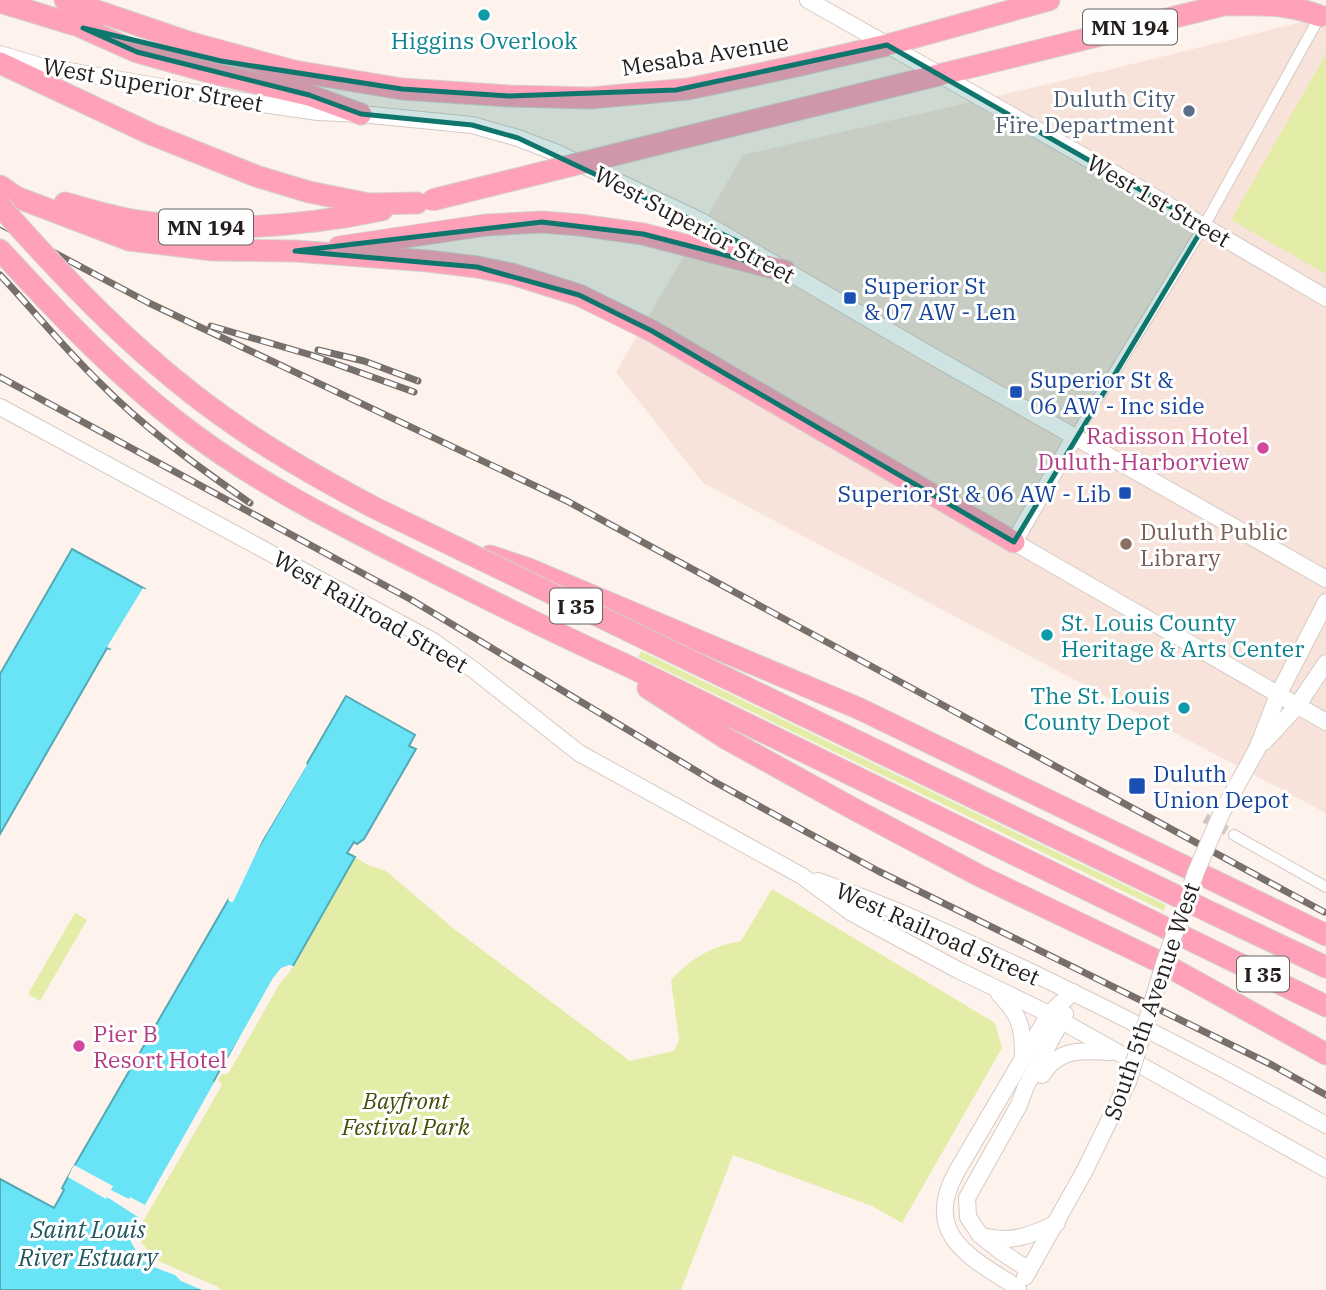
<svg xmlns="http://www.w3.org/2000/svg" width="1326" height="1290" font-family="'IBM Plex Serif',serif">
<rect width="100%" height="100%" fill="#fef2ec"/>
<path fill="#f7e3d9" d="M1326,16V813L703,483L616,372L743,155L1104,71Z"/>
<g fill="#e3eda7">
<path d="M1326,54V274L1231,220Z"/>
<path d="M641,651L1166,905L1164,911L638,657Z"/>
<path d="M355,857L368,865L386,871L453,928L630,1061L674,1051L679,1040L671,980C693,957 710,947 741,941L772,889L995,1023L1002,1048L902,1223L872,1206L733,1155L681,1290H216L152,1262L136,1240L138,1224L214,1081L276,983L293,966Z"/>
<path d="M75,913L87,920L40,1001L28,994Z"/>
</g>
<g fill="#68e4f6" stroke="#53a9b5" stroke-width="2">
<path d="M72,549L145,589L110,649L107,648L0,834V674Z"/>
<path d="M346,696L415,735L409,746L416,749L364,839L357,844L354,842L347,853L355,857L293,966L276,983L220,1070L214,1081L218,1084L138,1224L136,1240L152,1262L216,1290H0V1179L54,1208L64,1190L62,1188L68,1177Z"/>
</g>
<g fill="#fef2ec">
<path d="M143,588L148,591L116,645L111,649L107,647Z"/>
<path d="M305,760L307,765L262,841L233,902H231L228,900L231,888Z"/>
<path d="M289,965L294,966L279,985L228,1074H222L218,1080L222,1085L141,1225L139,1239L154,1259L218,1287L220,1290H202L181,1281L175,1275L151,1266L141,1259L131,1242L133,1225L138,1217L107,1197L106,1199L68,1177L74,1165L113,1186L111,1190L129,1199L130,1197L145,1205L273,978L281,968Z"/>
</g>
<g fill="none" stroke-linecap="round" stroke-linejoin="round">
<path stroke="#d2c8c2" stroke-width="10" stroke-dasharray="10 5" stroke-linecap="butt" d="M1205,818L1234,835"/>
<g stroke="#d6cac4" stroke-width="12">
<g id="street">
<path d="M1075,436L1204,226L1320,16"/>
<path d="M1234,835L1326,887"/>
</g>
</g>
<g stroke="#d6cac4" stroke-width="18">
<g id="secondary">
<path d="M808,0L1115,174L1326,298"/>
<path d="M0,54L40,66L254,103L318,112L361,114L472,125L518,138L557,153L701,221L925,352L1326,579"/>
<path d="M0,407L433,641L475,671L579,753L802,876L852,913L958,970L1049,1014L1326,1169"/>
<path d="M1075,436L1014,542L1326,722"/>
<path d="M1264,742L1297,706L1326,663"/>
<path d="M1257,749L1278,695L1326,602"/>
<path d="M818,881C892,906 963,940 1033,973C1132,1021 1230,1071 1326,1125"/>
<path d="M999,994C1019,1014 1023,1026 1023,1054"/>
<path d="M1042,1075C1058,1048 1083,1050 1111,1052"/>
<path d="M982,1236C1010,1244 1032,1235 1057,1223"/>
<path d="M1029,1270L1000,1251L980,1235L968,1217L967,1198L1019,1105L1026,1086L1065,1014"/>
<path d="M1025,1277L1084,1172"/>
<path d="M1018,1288C971,1258 921,1235 957,1171L1049,1014L1073,992"/>
</g>
</g>
<g stroke="#d3d2d2" stroke-width="23">
<g id="highway">
<path d="M65,0L188,42L294,71L402,89L509,96L591,98L688,89L792,67L887,45L1049,0"/>
<path d="M0,2L95,31"/>
<path d="M1230,5C1262,4 1290,4 1320,16"/>
<path d="M83,28L137,52L212,73L309,95L361,114"/>
<path d="M0,63L151,134L256,176L309,192L369,204L417,203"/>
<path d="M682,138L1244,0"/>
<path d="M0,186L16,197L129,240L213,250L295,251L428,261L477,267L512,274L579,295L652,331L1014,542"/>
<path d="M65,203C87,209 109,216 132,220C215,233 300,227 382,210"/>
<path d="M339,247L486,225L542,222L580,225L643,234L785,271"/>
<path d="M0,250C58,313 116,375 184,427C257,483 337,523 418,564C486,598 554,633 624,664L1326,1006"/>
<path d="M490,556L529,569L860,709L1326,935"/>
<path d="M648,688L727,739L852,808L980,876L1164,964L1326,1054"/>
<path d="M1214,914L1326,967"/>
</g>
</g>
<use href="#street" stroke="#fff" stroke-width="10"/>
<use href="#secondary" stroke="#fff" stroke-width="16"/>
<use href="#highway" stroke="#fea1b9" stroke-width="21"/>
<g stroke="#776f6c" stroke-width="7">
<g id="rail">
<path d="M0,224L149,303L567,501L1324,912"/>
<path d="M0,275C33,310 64,348 99,382C144,428 197,466 250,503"/>
<path d="M211,326L311,355L414,392"/>
<path d="M318,350L364,361L418,381"/>
<path d="M0,377L410,599L713,781L878,871L1272,1065L1326,1095"/>
</g>
</g>
<use href="#rail" stroke="#fff" stroke-width="4.5" stroke-dasharray="13" stroke-linecap="butt"/>
<g stroke="#d6cac4" stroke-width="18" stroke-linecap="butt">
<path id="secondary-bridge" d="M1084,1172L1128,1082L1164,964L1196,872L1221,814L1257,749"/>
</g>
<g stroke="#d3d2d2" stroke-width="23" stroke-linecap="butt">
<g id="highway-bridge">
<path d="M432,200L682,138"/>
<path d="M0,206C71,286 146,364 235,425C279,456 326,482 373,507L1214,914"/>
</g>
</g>
<use href="#secondary-bridge" stroke="#fff" stroke-width="16"/>
<use href="#highway-bridge" stroke="#fea1b9" stroke-width="21"/>
</g>
<path fill="#0f766e" fill-opacity="0.2" stroke="#0f766e" stroke-width="5" stroke-linejoin="round" d="M83,28L221,61L402,89L509,96L676,90L887,45L1204,226L1014,542L652,331L579,295L477,267L295,251L542,222L643,234L752,262L756,250L518,138L472,125L361,114L309,95L137,52Z"/>
<g fill="#0f9aa8" stroke="#fff" stroke-width="2.5">
<circle cx="484" cy="15" r="7"/>
<circle cx="1047" cy="635" r="7"/>
<circle cx="1184" cy="708" r="7"/>
</g>
<circle fill="#5c6f8a" stroke="#fff" stroke-width="2.5" cx="1189" cy="111" r="7"/>
<g fill="#1a4fb4" stroke="#fff" stroke-width="2.5">
<rect x="843" y="291" width="14" height="14" rx="3.5"/>
<rect x="1009" y="385" width="14" height="14" rx="3.5"/>
<rect x="1118" y="486" width="14" height="14" rx="3.5"/>
<rect x="1128" y="777" width="18" height="18" rx="3.5"/>
</g>
<g fill="#d1479c" stroke="#fff" stroke-width="2.5">
<circle cx="1263" cy="448" r="7"/>
<circle cx="79" cy="1046" r="7"/>
</g>
<circle fill="#8d6e63" stroke="#fff" stroke-width="2.5" cx="1126" cy="544" r="7"/>
<g text-anchor="middle" dominant-baseline="central" stroke-width="6" stroke-linejoin="round" paint-order="stroke">
<g fill="#fff" stroke="#656260" stroke-width="2">
<rect x="1083" y="9.5" width="94" height="35" rx="5"/>
<rect x="159" y="209.5" width="94" height="35" rx="5"/>
<rect x="550" y="588.5" width="52" height="35" rx="5"/>
<rect x="1237" y="956.5" width="52" height="35" rx="5"/>
</g>
<g font-size="21" font-weight="bold" fill="#231e1c">
<text x="1130" y="27">MN 194</text>
<text x="206" y="227">MN 194</text>
<text x="576" y="606">I 35</text>
<text x="1263" y="974">I 35</text>
</g>
<g font-size="23" fill="#0d838f" stroke="#fff">
<text x="484" y="40">Higgins Overlook</text>
<text x="1061" y="622" text-anchor="start">St. Louis County<tspan x="1061" dy="26">Heritage &amp; Arts Center</tspan></text>
<text x="1170" y="695" text-anchor="end">The St. Louis<tspan x="1170" dy="26">County Depot</tspan></text>
</g>
<g font-size="23" fill="#231e1c" stroke="#fff">
<text transform="translate(705 54) rotate(-9)">Mesaba Avenue</text>
<text transform="translate(153 84) rotate(10)">West Superior Street</text>
<text transform="translate(1159 200) rotate(30)">West 1st Street</text>
<text transform="translate(695 224) rotate(28)">West Superior Street</text>
<text transform="translate(371 611) rotate(30)">West Railroad Street</text>
<text transform="translate(938 933) rotate(24)">West Railroad Street</text>
<text transform="translate(1151 1001) rotate(-71)">South 5th Avenue West</text>
</g>
<g font-size="23" fill="#4e5e75" stroke="#fff" text-anchor="end">
<text x="1175" y="98">Duluth City<tspan x="1175" dy="26">Fire Department</tspan></text>
</g>
<g font-size="23" fill="#164399" stroke="#fff" text-anchor="start">
<text x="864" y="285">Superior St<tspan x="864" dy="26">&amp; 07 AW - Len</tspan></text>
<text x="1030" y="379">Superior St &amp;<tspan x="1030" dy="26">06 AW - Inc side</tspan></text>
<text x="1111" y="493" text-anchor="end">Superior St &amp; 06 AW - Lib</text>
<text x="1153" y="773">Duluth<tspan x="1153" dy="26">Union Depot</tspan></text>
</g>
<g font-size="23" fill="#b23c85" stroke="#fff" text-anchor="end">
<text x="1249" y="435">Radisson Hotel<tspan x="1249" dy="26">Duluth-Harborview</tspan></text>
<text x="93" y="1033" text-anchor="start">Pier B<tspan x="93" dy="26">Resort Hotel</tspan></text>
</g>
<g font-size="23" fill="#785e54" stroke="#fff" text-anchor="start">
<text x="1140" y="531">Duluth Public<tspan x="1140" dy="26">Library</tspan></text>
</g>
<g font-size="23" font-style="italic" fill="#464b06" stroke="#fff">
<text x="406" y="1100">Bayfront<tspan x="406" dy="26">Festival Park</tspan></text>
</g>
<g font-size="24" font-style="italic" fill="#20565d" stroke="#fff">
<text x="88" y="1229">Saint Louis<tspan x="88" dy="28">River Estuary</tspan></text>
</g>
</g>
</svg>
